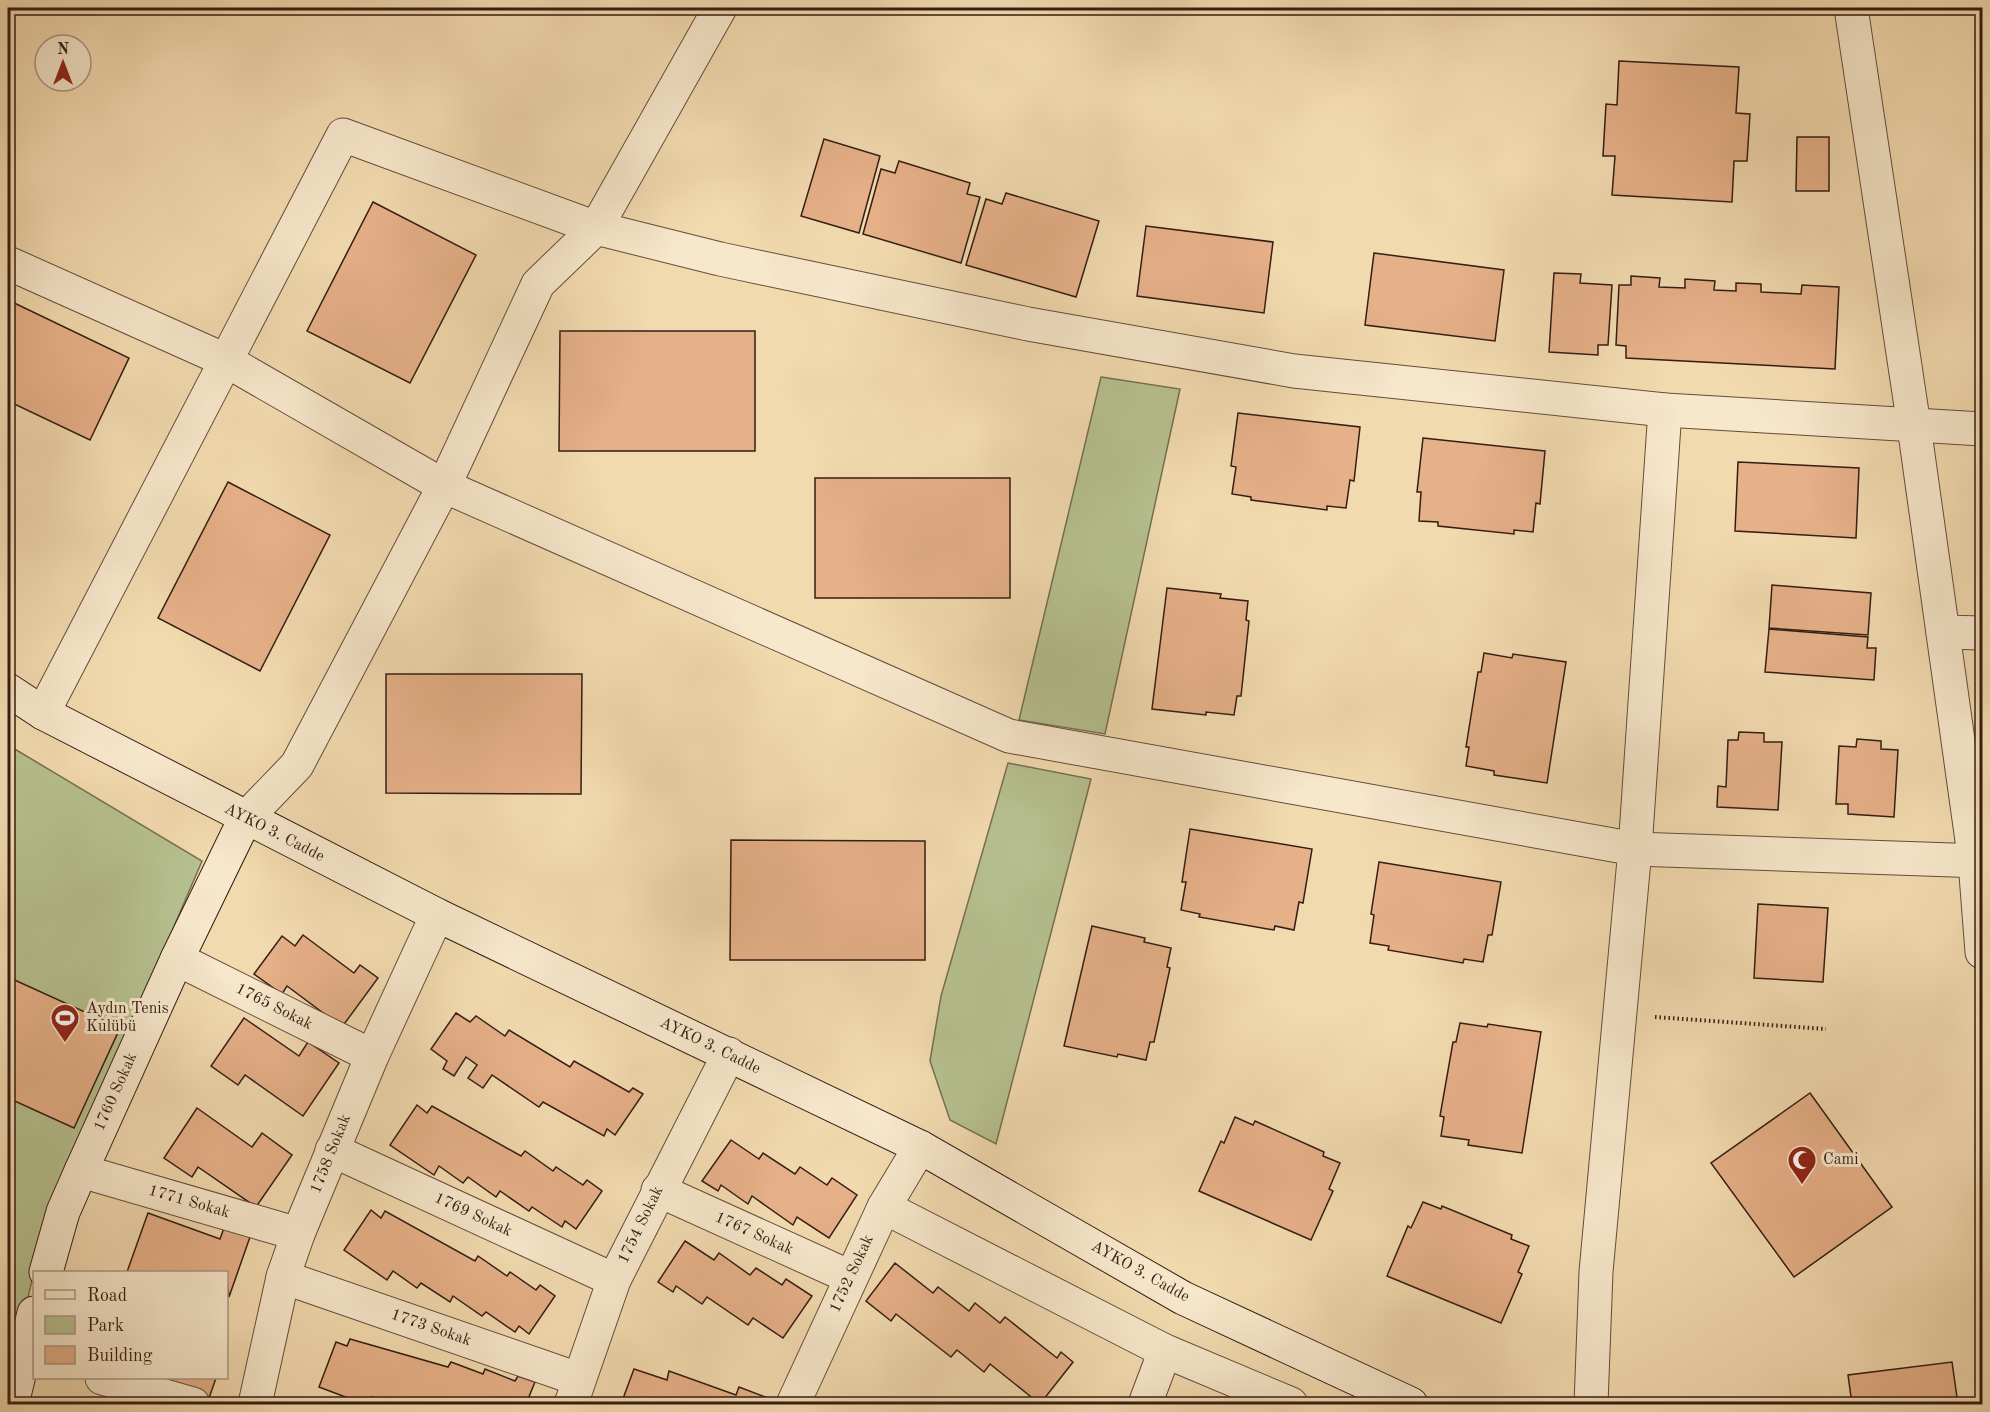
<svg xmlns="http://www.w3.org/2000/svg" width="1990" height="1412" font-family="'Old Standard TT',serif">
<rect width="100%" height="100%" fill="#f2daaf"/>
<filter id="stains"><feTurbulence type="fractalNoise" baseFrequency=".00333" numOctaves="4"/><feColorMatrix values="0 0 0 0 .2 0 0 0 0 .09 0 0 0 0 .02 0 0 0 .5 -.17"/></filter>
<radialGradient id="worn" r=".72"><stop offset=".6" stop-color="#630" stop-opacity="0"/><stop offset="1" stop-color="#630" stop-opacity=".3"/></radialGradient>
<g fill="#b6c18f" stroke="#756f52" stroke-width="1.5">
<path d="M1101,377L1180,389L1105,734L1019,720Z"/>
<path d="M8,745L202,861L45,1228L8,1378Z"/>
<path d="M1008,763L1091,779L996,1144L950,1120L930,1061L941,996Z"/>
</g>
<g fill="#e6b088" stroke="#341d14" stroke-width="1.5">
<path d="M1619,61L1739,67L1736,113L1750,114L1747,161H1734L1732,202L1612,195L1615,156H1603L1606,104L1617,105Z"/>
<path d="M1797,137H1829V191H1796Z"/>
<path d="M824,139L880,156L859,233L801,216Z"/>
<path d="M899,161L970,183L967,194L980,197L961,263L863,234L881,169L895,173Z"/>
<path d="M1006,193L1099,221L1076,297L966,265L986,199L1002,204Z"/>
<path d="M373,202L476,255L410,383L307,331Z"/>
<path d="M1146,226L1273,242L1264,313L1137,296Z"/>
<path d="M1374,253L1504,270L1495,341L1365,325Z"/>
<path d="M1554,273L1581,274L1580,283L1612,285L1608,345H1598V355L1549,352Z"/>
<path d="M1631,276L1660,278L1659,287L1685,288V279L1715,281L1714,290L1736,291V283L1761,284V292L1801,294L1802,285L1839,287L1835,369L1626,358V346L1616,345L1619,285H1631Z"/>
<path d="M8,300L129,358L90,440L8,401Z"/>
<path d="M560,331H755V451H559Z"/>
<path d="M1238,413L1360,427L1354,481L1350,480L1346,508L1327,506V510L1251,500V497L1232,494L1236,467L1231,466Z"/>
<path d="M1423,438L1545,451L1540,504L1536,503L1533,532L1514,530V534L1438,526V522L1419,521L1421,492H1417Z"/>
<path d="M1738,462L1859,468L1856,538L1735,531Z"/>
<rect x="815" y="478" width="195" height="120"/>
<path d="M228,482L330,535L260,671L158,618Z"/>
<path d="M1772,585L1871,593L1868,635L1769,628Z"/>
<path d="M1167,588L1221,594L1220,598L1248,601L1246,620L1249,621L1241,696H1237L1234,715L1206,712V715L1152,709Z"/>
<path d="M1769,629L1868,637L1867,648H1876L1874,680L1765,672Z"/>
<path d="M1484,653L1512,658L1513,654L1566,662L1547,783L1494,775V771L1466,766L1469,747H1466L1478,672H1481Z"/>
<path d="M386,674H582L581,794L386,793Z"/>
<path d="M1739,732L1764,733V742H1782L1778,810L1717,807L1718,786L1726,787L1728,740H1738Z"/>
<path d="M1857,739L1881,741V749L1898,750L1894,817L1848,814V804H1836L1839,746L1856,747Z"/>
<path d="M1190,829L1312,849L1303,903L1299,902L1294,930L1275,926L1274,930L1199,917L1200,914L1181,910L1186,882H1182Z"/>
<path d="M731,840L925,841V960H730Z"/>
<path d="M1379,862L1501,882L1492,935H1488L1483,962L1464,959L1463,963L1388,950L1389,946L1370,943L1374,915L1371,914Z"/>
<path d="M1758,904L1828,908L1823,982L1754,978Z"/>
<path d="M1092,926L1145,938L1144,942L1171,948L1167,967L1170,968L1154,1042H1150L1146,1060L1118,1054L1117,1057L1064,1046Z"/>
<path d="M303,935L354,973L360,965L378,978L342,1027L287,986L282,994L254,974L282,936L295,946Z"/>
<path d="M8,977L120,1028L74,1128L8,1098Z"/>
<path d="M456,1013L470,1022L476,1016L505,1036L509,1030L570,1067L574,1061L629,1092L633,1088L643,1094L615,1135L607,1129L604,1136L543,1102L539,1107L492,1075L483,1088L468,1078L477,1065L466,1057L454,1076L443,1069L447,1061L431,1049Z"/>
<path d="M244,1018L299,1056L308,1042L339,1063L303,1116L245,1075L238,1085L211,1066Z"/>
<path d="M1460,1023L1487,1027L1488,1024L1541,1032L1522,1153L1468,1145L1469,1140L1441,1136L1444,1117L1440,1116L1453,1042H1456Z"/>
<path d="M1810,1093L1892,1207L1794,1277L1711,1163Z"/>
<path d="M417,1105L427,1113L432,1106L521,1156L525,1151L553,1171L556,1167L583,1185L587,1180L602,1191L576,1229L565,1221L562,1227L532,1207L529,1211L500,1191L496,1197L468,1177L463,1183L439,1166L434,1175L390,1145Z"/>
<path d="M197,1108L252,1147L262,1133L292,1155L256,1207L198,1167L192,1177L164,1158Z"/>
<path d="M1235,1117L1253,1125L1255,1121L1324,1152L1323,1156L1340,1163L1329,1189L1333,1191L1311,1240L1199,1191L1221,1141L1224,1143Z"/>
<path d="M731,1140L759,1159L763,1153L795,1174L800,1167L827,1185L832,1178L857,1195L829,1238L797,1217L793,1225L752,1196L748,1204L721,1185L718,1191L702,1181Z"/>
<path d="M1423,1202L1441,1209L1442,1206L1512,1235L1511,1239L1529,1246L1518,1272L1522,1274L1501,1323L1387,1276L1408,1226L1411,1228Z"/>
<path d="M371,1210L381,1218L385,1211L475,1261L478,1256L507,1276L510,1272L536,1290L540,1285L555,1296L529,1334L519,1326L515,1332L486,1312L482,1316L453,1296L450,1302L421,1283L417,1288L393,1271L387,1280L344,1250Z"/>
<path d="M148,1213L220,1239L224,1228L250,1237L229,1297L226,1272H127Z"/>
<path d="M685,1241L714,1260L719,1253L750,1275L756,1268L782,1285L786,1279L812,1296L783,1338L753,1318L748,1325L707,1297L702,1304L676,1286L673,1292L658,1282Z"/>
<path d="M895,1263L933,1293L938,1287L969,1311L975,1303L1000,1323L1005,1317L1057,1358L1061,1352L1073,1362L1040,1404L990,1364L984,1372L957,1350L951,1357L896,1314L891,1321L866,1301Z"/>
<path d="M350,1339L448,1367L451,1362L483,1374L485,1369L515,1381L518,1376L535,1382L526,1404H410L401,1401L400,1404H393L371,1397L368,1404H364L319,1387L336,1342L347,1346Z"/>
<path d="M1952,1362L1958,1404H1852L1848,1375Z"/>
<path d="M634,1369L667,1380L669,1371L736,1395L739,1387L768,1398L766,1404H621Z"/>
<path d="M115,1378H216L209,1398L177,1387Z"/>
</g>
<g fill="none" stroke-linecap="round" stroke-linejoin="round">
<g stroke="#644c3b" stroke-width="35">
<g id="street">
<path d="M1851,8L1914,426L1975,862L1982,952"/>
<path d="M8,263L225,360L444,486L1009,736L1635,849L1982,861"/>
<path d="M1943,632L1982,633"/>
<path d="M43,713L343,135L596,228L720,259L1028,324L1294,371L1665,410L1982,429"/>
<path d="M245,819L297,765L444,486L538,284L596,228L720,8"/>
<path d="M177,959L372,1056"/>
<path d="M332,1150L614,1280"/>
<path d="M81,1171L298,1234"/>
<path d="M658,1190L850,1277"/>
<path d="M884,1207L1165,1351L1291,1404"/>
<path d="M283,1277L578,1379"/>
<path d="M102,1378L193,1404"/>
<path d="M255,1404L283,1277L298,1234L372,1056L437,915"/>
<path d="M571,1404L614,1280L729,1054"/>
<path d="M793,1404L884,1207L920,1147"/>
<path d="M1145,1404L1165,1351"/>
<path d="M1591,1404L1596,1272L1635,849L1665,410"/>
</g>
</g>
<g stroke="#341d14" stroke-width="35">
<g id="secondary">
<path d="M8,690L43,713L437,915L920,1147L1183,1298L1411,1404"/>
<path d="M46,1272L63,1212L81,1171L177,959L245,819"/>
<path d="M12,1404L34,1313"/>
</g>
</g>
<path stroke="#341d14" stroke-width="4" stroke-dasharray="1.5 3" stroke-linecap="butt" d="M1655,1017L1826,1029"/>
<use href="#street" stroke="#f7e7cb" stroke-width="33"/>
<use href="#secondary" stroke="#f7e7cb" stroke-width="33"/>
</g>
<defs>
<g id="stadium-pin" transform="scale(1.5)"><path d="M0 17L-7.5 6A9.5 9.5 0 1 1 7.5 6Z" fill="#8f2418" stroke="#f7e7cb"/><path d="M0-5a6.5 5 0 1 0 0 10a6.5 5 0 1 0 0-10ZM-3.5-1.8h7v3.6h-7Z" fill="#fff"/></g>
<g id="mosque-pin" transform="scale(1.5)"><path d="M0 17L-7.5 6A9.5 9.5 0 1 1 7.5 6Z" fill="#8f2418" stroke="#f7e7cb"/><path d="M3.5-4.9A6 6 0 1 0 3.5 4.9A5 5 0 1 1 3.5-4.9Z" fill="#fff"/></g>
</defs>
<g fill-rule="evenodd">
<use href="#stadium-pin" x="65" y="1018"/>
<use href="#mosque-pin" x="1802" y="1160"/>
</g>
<g text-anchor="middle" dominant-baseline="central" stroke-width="6" stroke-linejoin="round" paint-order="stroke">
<g font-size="16" fill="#341d14" stroke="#f7e7cb">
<text transform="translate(274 833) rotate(27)">AYKO 3. Cadde</text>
<text transform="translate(274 1007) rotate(27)">1765 Sokak</text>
<text transform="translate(710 1046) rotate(26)">AYKO 3. Cadde</text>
<text transform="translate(116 1092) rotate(-66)">1760 Sokak</text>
<text transform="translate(331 1154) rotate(-68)">1758 Sokak</text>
<text transform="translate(189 1202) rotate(16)">1771 Sokak</text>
<text transform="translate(473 1215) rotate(25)">1769 Sokak</text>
<text transform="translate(641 1225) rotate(-64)">1754 Sokak</text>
<text transform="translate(754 1234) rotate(24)">1767 Sokak</text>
<text transform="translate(1140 1272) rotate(29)">AYKO 3. Cadde</text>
<text transform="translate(852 1274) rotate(-65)">1752 Sokak</text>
<text transform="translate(431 1328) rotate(19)">1773 Sokak</text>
</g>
<g font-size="16" fill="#341d14" stroke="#f7e7cb" text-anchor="start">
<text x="86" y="1009">Aydın Tenis<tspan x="86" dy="18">Kulübü</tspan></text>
<text x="1823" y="1160">Cami</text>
</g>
</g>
<rect width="1990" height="1412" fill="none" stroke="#f2daaf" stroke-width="30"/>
<rect x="9" y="9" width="1972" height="1394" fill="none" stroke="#341d14" stroke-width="3"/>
<rect x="15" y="15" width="1960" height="1382" fill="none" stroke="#341d14" stroke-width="1.5"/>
<rect x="33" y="1271" width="195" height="108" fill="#f7e7cb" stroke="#a99682" stroke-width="1.5"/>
<rect x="45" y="1290" width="30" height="9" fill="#f7e7cb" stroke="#a99682" stroke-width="1.5"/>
<text x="87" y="1301" font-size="18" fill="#341d14">Road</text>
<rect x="45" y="1316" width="30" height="18" fill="#b6c18f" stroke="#a99682" stroke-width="1.5"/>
<text x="87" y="1331" font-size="18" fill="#341d14">Park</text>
<rect x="45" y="1346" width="30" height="18" fill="#e6b088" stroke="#a99682" stroke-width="1.5"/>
<text x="87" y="1361" font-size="18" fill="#341d14">Building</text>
<g transform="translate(63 63)"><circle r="28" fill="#f7e7cb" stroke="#a99682" stroke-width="1.5"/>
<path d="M0-4.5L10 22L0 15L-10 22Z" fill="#8f2418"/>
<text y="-9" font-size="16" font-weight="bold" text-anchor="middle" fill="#341d14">N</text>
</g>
<rect width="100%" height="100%" filter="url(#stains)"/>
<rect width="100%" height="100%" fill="url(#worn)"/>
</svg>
